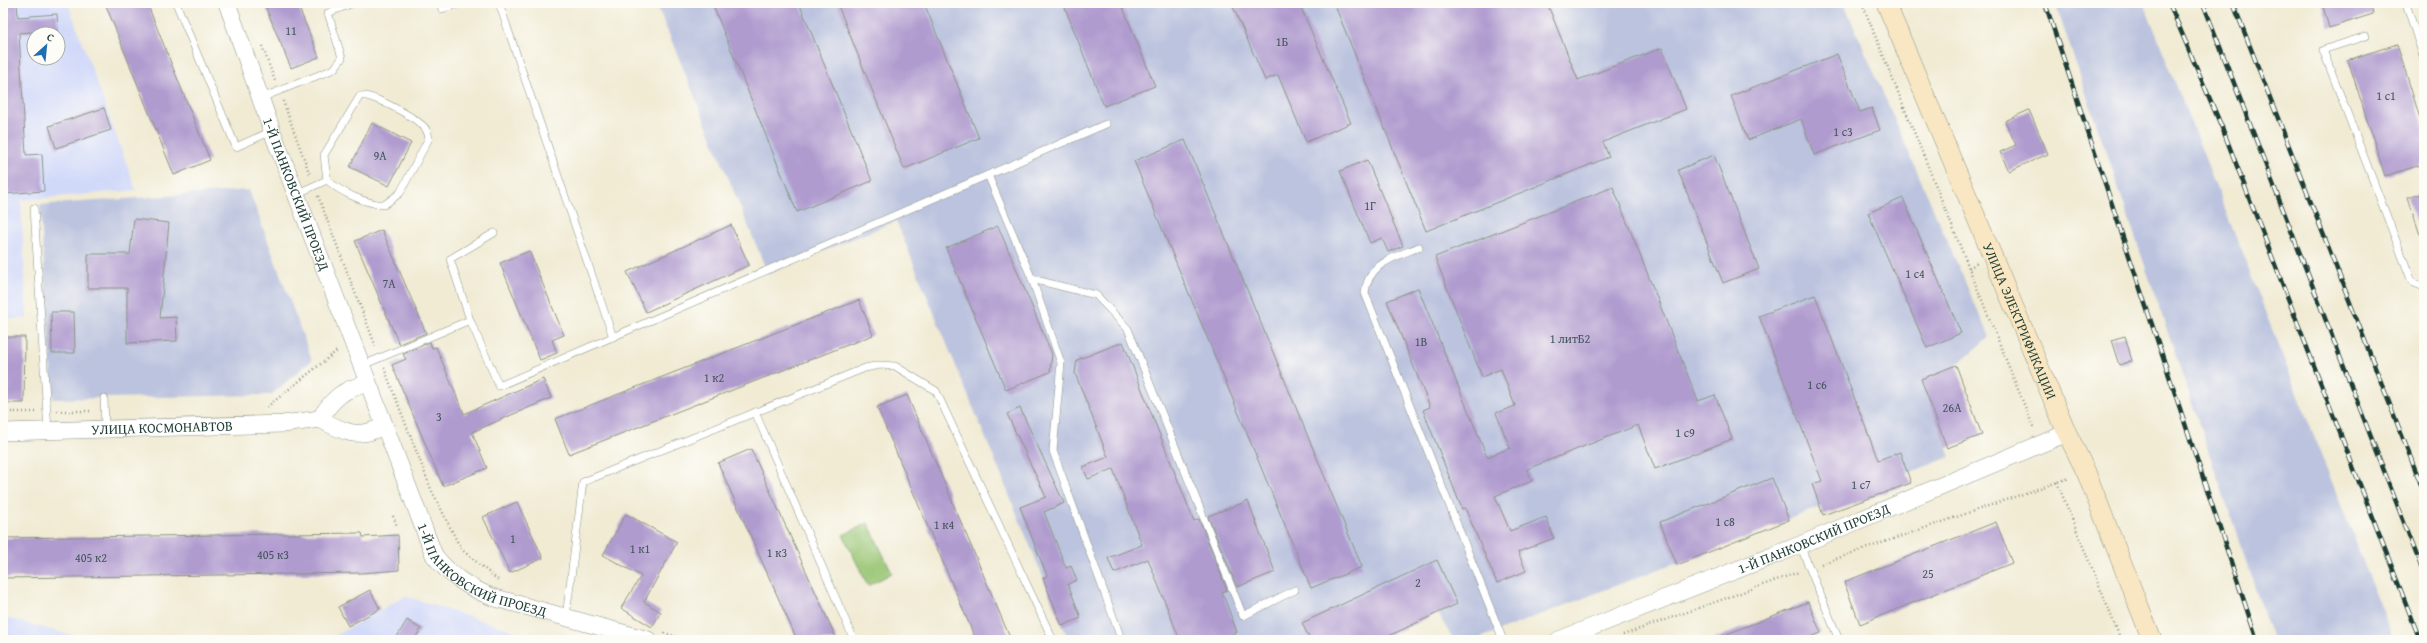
<svg xmlns="http://www.w3.org/2000/svg" width="2427" height="643" font-family="'Gentium Book Plus',serif">
<rect width="100%" height="100%" fill="#fdfcf7"/>
<filter id="ink" filterUnits="userSpaceOnUse"><feTurbulence type="fractalNoise" baseFrequency=".025" numOctaves="2"/><feDisplacementMap in="SourceGraphic" scale="8" xChannelSelector="R" yChannelSelector="G"/><feConvolveMatrix kernelMatrix="1 2 1 2 8 2 1 2 1" color-interpolation-filters="sRGB"/></filter>
<filter id="wash" filterUnits="userSpaceOnUse"><feTurbulence type="fractalNoise" baseFrequency=".012" numOctaves="4" result="noise"/><feDisplacementMap in="SourceGraphic" scale="16" xChannelSelector="R" yChannelSelector="G"/><feGaussianBlur stdDeviation="0.9" result="paint"/><feColorMatrix in="noise" values="0 0 0 0 0 0 0 0 0 0 0 0 0 0 0 0 0 1.4 0 .05"/><feComposite in="paint" operator="in"/></filter>
<g filter="url(#wash)">
<rect width="100%" height="100%" fill="#f1ebd4"/>
<g fill="#d1d9f9" fill-rule="evenodd">
<path d="M3,3H68L136,190L21,200L27,319H3ZM34,34H58V58H34Z"/>
<path d="M405,596L542,640H328Z"/>
<path d="M3,617L89,640H3Z"/>
</g>
<g fill="#bbc3de">
<path d="M656,3H1844L1989,337L1956,365L1921,379L1950,457L1475,640H1453L1427,594L1314,640H1069L896,221L768,274Z"/>
<path d="M2055,3H2144L2394,640H2273Z"/>
<path d="M249,190L312,360L271,395L53,399L40,205Z"/>
</g>
<path fill="#97c472" stroke="#5b8053" d="M868,523L892,573L868,586L843,535Z"/>
<g id="blocks">
<g fill="#b09bcf">
<path d="M3,3H17L18,17L57,14L58,30L19,33L26,155L42,154L44,191L3,194Z"/>
<path d="M105,3H147L210,160L174,175Z"/>
<path d="M264,3H297L319,57L291,68Z"/>
<path d="M712,3H799L872,181L797,212Z"/>
<path d="M837,3H924L979,138L904,169Z"/>
<path d="M1063,3H1121L1155,86L1104,106Z"/>
<path d="M1243,3H1299L1351,123L1306,142L1278,75L1265,80L1233,7Z"/>
<path d="M1334,3H1547L1578,80L1662,48L1686,109L1603,142L1609,157L1426,231Z"/>
<path d="M2322,3H2370L2373,14L2329,28Z"/>
<path d="M2397,44L2424,131V164L2385,176L2348,60Z"/>
<path d="M1837,54L1860,112L1872,108L1880,130L1814,155L1801,119L1748,140L1731,96Z"/>
<path d="M104,108L111,130L56,148L49,126Z"/>
<path d="M2029,110L2048,154L2009,171L2000,152L2016,145L2005,121Z"/>
<path d="M372,123L411,143L389,186L350,167Z"/>
<path d="M1185,140L1362,567L1311,588L1134,161Z"/>
<path d="M1714,155L1759,269L1723,283L1678,170Z"/>
<path d="M1367,160L1403,246L1388,252L1382,238L1370,243L1340,171Z"/>
<path d="M1613,187L1698,401L1715,395L1732,439L1655,469L1638,425L1527,469L1532,481L1495,496L1510,531L1546,517L1554,538L1518,552L1526,571L1497,583L1465,508L1462,509L1423,410L1430,407L1387,301L1418,288L1487,457L1510,448L1496,413L1515,406L1501,369L1482,377L1435,257Z"/>
<path d="M2424,193V237L2421,238L2408,198Z"/>
<path d="M1903,198L1961,333L1927,348L1868,213Z"/>
<path d="M134,219L169,223L160,318L176,317L177,341L127,343V288H88V254H130Z"/>
<path d="M731,225L749,265L646,312L627,272Z"/>
<path d="M998,226L1052,354L1050,372L1006,390L946,248Z"/>
<path d="M382,230L426,333L399,344L355,241Z"/>
<path d="M529,251L564,335L552,340L557,353L540,360L500,263Z"/>
<path d="M1815,295L1878,460L1900,452L1911,483L1823,515L1812,484L1822,481L1759,316Z"/>
<path d="M859,300L873,335L569,454L555,419Z"/>
<path d="M51,312H74L75,353H52Z"/>
<path d="M2125,336L2132,361L2119,365L2111,340Z"/>
<path d="M3,337H25L24,403H3Z"/>
<path d="M430,342L432,348L436,347L464,414L543,379L551,398L472,432L487,468L443,486L392,365L406,359L403,354Z"/>
<path d="M1123,342L1194,521L1199,519L1227,590L1222,592L1237,632L1217,640H1180L1148,559L1114,573L1108,558L1142,545L1113,469L1088,479L1083,467L1108,457L1075,373L1077,360Z"/>
<path d="M1956,365L1982,435L1947,448L1921,379Z"/>
<path d="M907,395L1011,640H976L877,407Z"/>
<path d="M1020,408L1064,503L1044,512L1066,568L1071,566L1077,580L1068,584L1081,618L1062,626L1043,578L1047,576L1020,507L1046,497L1007,414Z"/>
<path d="M751,449L837,640H797L718,463Z"/>
<path d="M1772,478L1789,520L1677,565L1660,522Z"/>
<path d="M1248,501L1275,572L1237,587L1208,516Z"/>
<path d="M517,502L543,558L510,573L483,517Z"/>
<path d="M626,514L677,542L644,602L661,612L652,627L621,608L641,576L603,555Z"/>
<path d="M1996,522L2012,563L1860,624L1844,582Z"/>
<path d="M362,533L363,537L398,535L399,570L361,573L3,578V538Z"/>
<path d="M1437,560L1457,604L1380,640H1310L1302,623Z"/>
<path d="M370,590L380,609L348,626L338,607Z"/>
<path d="M1808,602L1821,633L1803,640H1712Z"/>
<path d="M407,620L421,629L414,640H395Z"/>
</g>
</g>
</g>
<g filter="url(#ink)">
<use href="#blocks" fill-opacity="0" stroke="#889484" stroke-width="1"/>
<g fill="none" stroke-linecap="round" stroke-linejoin="round">
<g stroke="#889484" stroke-width="8">
<g id="service">
<path d="M176,3L236,147L272,131"/>
<path d="M440,3L442,9L462,3"/>
<path d="M499,3L613,337"/>
<path d="M2406,3L2424,59"/>
<path d="M2366,36L2323,50L2412,282L2424,287"/>
<path d="M261,98L334,69L342,58L328,13L353,3"/>
<path d="M988,175L1032,279L1096,295L1128,329L1243,616L1295,590"/>
<path d="M296,194L327,180C342,193 364,203 384,205L400,193L429,138C428,133 426,128 422,125C412,116 371,93 360,96L324,155L327,180"/>
<path d="M34,208L48,431"/>
<path d="M1419,247C1395,257 1368,263 1365,293L1503,640"/>
<path d="M1032,279L1061,363L1053,451L1119,633"/>
<path d="M470,320L499,386L1106,124"/>
<path d="M363,365L470,320L450,259L494,233"/>
<path d="M104,398L105,429"/>
<path d="M755,412L854,640"/>
<path d="M1800,545L1839,640"/>
<path d="M566,617L583,482L865,368L880,365L895,366L936,391L1053,640"/>
</g>
</g>
<g stroke="#889484" stroke-width="18">
<g id="tertiary">
<path id="s1" d="M227,3L272,131L434,555C450,576 468,587 492,597L648,640"/>
<path d="M320,419C343,432 359,440 383,426"/>
<path d="M320,419C332,399 344,388 367,384"/>
<path id="s2" d="M3,432L283,424L320,419"/>
<path id="s3" d="M1559,640L1800,545L2067,433"/>
</g>
</g>
<g stroke="#889484" stroke-width="20">
<g id="secondary">
<path id="s4" d="M1886,3L2067,433L2086,472L2152,640"/>
</g>
</g>
<g stroke="#889484" stroke-width="2.5" stroke-dasharray="1 3" stroke-linecap="butt">
<path d="M1862,3L2034,429"/>
<path d="M262,46L275,81"/>
<path d="M283,101L310,175"/>
<path d="M318,196L376,347"/>
<path d="M1969,268L1977,263"/>
<path d="M384,368L431,489L461,549L498,580"/>
<path d="M267,407L338,350"/>
<path d="M57,411H92"/>
<path d="M3,412H36"/>
<path d="M2057,482L2121,640"/>
<path d="M393,516L397,526"/>
<path d="M1821,564L2069,478"/>
<path d="M664,633L690,640"/>
<path d="M1623,635L1799,572"/>
</g>
<use href="#service" stroke="#fff" stroke-width="7"/>
<use href="#tertiary" stroke="#fff" stroke-width="17"/>
<use href="#secondary" stroke="#f9e7c3" stroke-width="19"/>
<g stroke="#1f3d34" stroke-width="4.5">
<g id="rail">
<path d="M2045,3L2257,640"/>
<path d="M2169,3L2223,130L2420,640"/>
<path d="M2203,3L2424,574"/>
<path d="M2233,3L2424,492"/>
</g>
</g>
<use href="#rail" stroke="#fdfcf7" stroke-width="3" stroke-dasharray="9" stroke-linecap="butt"/>
</g>
</g>
<g text-anchor="middle" dominant-baseline="central" stroke-width="3" stroke-linejoin="round" paint-order="stroke">
<g font-size="12" fill="#43545b">
<text x="291" y="30">11</text>
<text x="1282" y="41">1Б</text>
<text x="2386" y="95">1 c1</text>
<text x="1843" y="131">1 с3</text>
<text x="380" y="155">9А</text>
<text x="1370" y="205">1Г</text>
<text x="1915" y="273">1 с4</text>
<text x="389" y="283">7А</text>
<text x="1570" y="338">1 литБ2</text>
<text x="1421" y="341">1В</text>
<text x="714" y="377">1 к2</text>
<text x="1817" y="384">1 с6</text>
<text x="1952" y="407">26А</text>
<text x="439" y="416">3</text>
<text x="1685" y="432">1 с9</text>
<text x="1861" y="484">1 с7</text>
<text x="1725" y="521">1 с8</text>
<text x="944" y="524">1 к4</text>
<text x="513" y="538">1</text>
<text x="640" y="548">1 к1</text>
<text x="777" y="552">1 к3</text>
<text x="273" y="554">405 к3</text>
<text x="91" y="557">405 к2</text>
<text x="1928" y="573">25</text>
<text x="1418" y="582">2</text>
</g>
<g font-size="14" fill="#1f3d34" stroke="#fdfcf7">
<text stroke="none"><textPath href="#s1" startOffset="203">1-Й ПАНКОВСКИЙ ПРОЕЗД</textPath></text>
<text stroke="none"><textPath href="#s4" startOffset="345">УЛИЦА ЭЛЕКТРИФИКАЦИИ</textPath></text>
<text stroke="none"><textPath href="#s2" startOffset="159">УЛИЦА КОСМОНАВТОВ</textPath></text>
<text stroke="none"><textPath href="#s3" startOffset="274">1-Й ПАНКОВСКИЙ ПРОЕЗД</textPath></text>
<text stroke="none"><textPath href="#s1" startOffset="637">1-Й ПАНКОВСКИЙ ПРОЕЗД</textPath></text>
</g>
</g>
<rect width="2427" height="643" fill="none" stroke="#fdfcf7" stroke-width="16"/>
<g transform="translate(46 46) rotate(27)"><circle r="19" fill="#fdfcf7" stroke="#a4b0a9"/>
<path d="M0-3L7 15L0 10L-7 15Z" fill="#1f6fb2"/>
<text y="-6" font-size="11" font-weight="bold" text-anchor="middle" fill="#1f3d34">С</text>
</g>
</svg>
